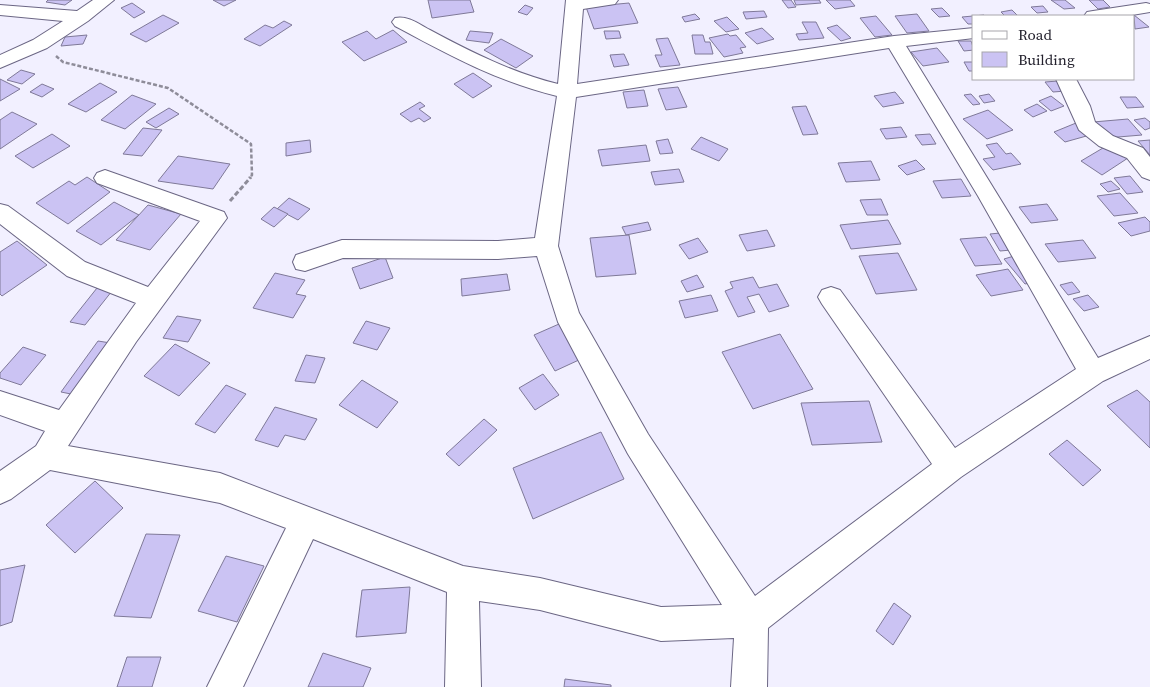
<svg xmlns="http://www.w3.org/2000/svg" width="1150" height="687" font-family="'Source Serif 4',serif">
<rect width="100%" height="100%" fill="#f2f0ff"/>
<g fill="#cbc3f3" stroke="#7f7998">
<path d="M48,0H72L65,5L46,2Z"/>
<path d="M213,0H236L224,6Z"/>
<path d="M428,0H470L474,12L432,18Z"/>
<path d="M782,0H791L796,7L788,8Z"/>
<path d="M794,0H819L821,3L796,5Z"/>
<path d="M826,0H850L855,6L835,9Z"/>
<path d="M1051,0H1065L1075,8L1064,9Z"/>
<path d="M1089,0H1103L1110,7L1098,9Z"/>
<path d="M132,3L145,12L134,18L121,8Z"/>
<path d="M629,3L638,23L594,29L586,7Z"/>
<path d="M525,5L533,8L527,15L518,12Z"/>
<path d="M1043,6L1048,12L1037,13L1031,7Z"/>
<path d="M942,8L950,16L939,17L931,9Z"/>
<path d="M1012,10L1018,16H1005L1001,12Z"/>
<path d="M764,11L767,17L746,19L743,12Z"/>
<path d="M695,14L700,19L685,22L682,17Z"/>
<path d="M917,14L929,31L907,33L895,16Z"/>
<path d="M163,15L179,23L146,42L130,34Z"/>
<path d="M984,15L985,16H974V24H968L962,17Z"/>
<path d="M1134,15L1149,27L1135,29L1134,16H1124Z"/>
<path d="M876,16L892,35L875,37L860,18Z"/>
<path d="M727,17L739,29L726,32L714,21Z"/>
<path d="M284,21L292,25L260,46L244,39L265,25L273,28Z"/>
<path d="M802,22H816L824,38L799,40L796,34L808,33Z"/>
<path d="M837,25L851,38L841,41L827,28Z"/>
<path d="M762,28L774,39L757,44L745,33Z"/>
<path d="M393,30L407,42L364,61L342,42L367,31L376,39Z"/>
<path d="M470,31L493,33L489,43L466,40Z"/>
<path d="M604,31H619L621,38L606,39Z"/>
<path d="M728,34L730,36L736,35L746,47L740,48L743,53L724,57L709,38Z"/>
<path d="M87,35L83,44L61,46L65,37Z"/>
<path d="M692,35H703L705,42H710L713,54H695Z"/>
<path d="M668,38L680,65L660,67L655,55H662L656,39Z"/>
<path d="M501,39L533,56L516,68L484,50Z"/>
<path d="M958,41H971L974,50L964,51Z"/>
<path d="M937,48L949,62L923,66L911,52Z"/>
<path d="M624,54L629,65L614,67L610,55Z"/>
<path d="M964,62H974V71H969Z"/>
<path d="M21,70L35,74L22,84L7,80Z"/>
<path d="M473,73L492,86L473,98L454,84Z"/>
<path d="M0,79L20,89L0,101Z"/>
<path d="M1058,81L1066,91L1053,92L1045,82Z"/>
<path d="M100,83L117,92L86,112L68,104Z"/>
<path d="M42,84L54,89L42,97L30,92Z"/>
<path d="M678,87L687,107L666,110L658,89Z"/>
<path d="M644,90L648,106L627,108L623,92Z"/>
<path d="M895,92L904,103L883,107L874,96Z"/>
<path d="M971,94L980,104L973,105L964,95Z"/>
<path d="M989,94L995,101L984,103L979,96Z"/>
<path d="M132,95L156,104L125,129L101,120Z"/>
<path d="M1051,96L1064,106L1051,111L1039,101Z"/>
<path d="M1120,97H1136L1144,107L1127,108Z"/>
<path d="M420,102L425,106L419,109L431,118L424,122L419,118L411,122L400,114Z"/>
<path d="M1037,104L1047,111L1033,117L1024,110Z"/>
<path d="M806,106L818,134L803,135L792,107Z"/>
<path d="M169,108L179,114L156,128L146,122Z"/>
<path d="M988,110L1013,130L987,139L963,119Z"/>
<path d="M12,112L37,124L0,149V120Z"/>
<path d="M1145,118L1150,122V128L1145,130L1134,120Z"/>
<path d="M1128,119L1142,135L1106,138L1093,122Z"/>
<path d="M1076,123L1090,135L1065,142L1054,132Z"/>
<path d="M901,127L907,137L886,139L880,129Z"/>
<path d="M143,128L162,130L142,156L123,154Z"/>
<path d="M52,134L70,146L33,168L15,156Z"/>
<path d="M930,134L936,144L922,145L915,135Z"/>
<path d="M701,137L728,149L719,161L691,149Z"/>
<path d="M668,139L673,153L660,154L656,141Z"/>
<path d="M310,140L311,152L286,156V143Z"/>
<path d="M1150,140V155L1138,141Z"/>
<path d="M997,143L1006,154L1011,153L1021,164L993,170L983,159L995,157L986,145Z"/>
<path d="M646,145L650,161L602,166L598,150Z"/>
<path d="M1108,145L1128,158L1102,175L1081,161Z"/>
<path d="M178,156L230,164L213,189L158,181Z"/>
<path d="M916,160L925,169L907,175L898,166Z"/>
<path d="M871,161L880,180L846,182L838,163Z"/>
<path d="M679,169L684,182L655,185L651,172Z"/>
<path d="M1130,176L1143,192L1127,194L1114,178Z"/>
<path d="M87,177L110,192L68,224L36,203L69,181L75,185Z"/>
<path d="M961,179L971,196L942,198L933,181Z"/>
<path d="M1111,181L1120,189L1108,192L1100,184Z"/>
<path d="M1120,193L1138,213L1114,216L1097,196Z"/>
<path d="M289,198L310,209L298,220L277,209Z"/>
<path d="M881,199L888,215H867L860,200Z"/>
<path d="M114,202L139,215L101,245L76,231Z"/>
<path d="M1047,204L1058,220L1031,223L1019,207Z"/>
<path d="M148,205L181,214L150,250L116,240Z"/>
<path d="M274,207L288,214L274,227L261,219Z"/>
<path d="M1145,217L1150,222V231L1131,236L1118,223Z"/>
<path d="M888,220L901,244L851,249L840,225Z"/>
<path d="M648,222L651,230L626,235L622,227Z"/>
<path d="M767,230L775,246L747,251L739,235Z"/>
<path d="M1000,233L1011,250L1000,251L990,234Z"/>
<path d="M629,235L636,274L596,277L590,238Z"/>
<path d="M986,237L1002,264L975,266L960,239Z"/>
<path d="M698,238L708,252L689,259L679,245Z"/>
<path d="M1083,240L1096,258L1058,262L1045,244Z"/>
<path d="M17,241L47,265L2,296L0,294V252Z"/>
<path d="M898,253L917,290L876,294L859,256Z"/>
<path d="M1014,256L1034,282L1025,284L1004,259Z"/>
<path d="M385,257L393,278L360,289L352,268Z"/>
<path d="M1008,269L1023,290L991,296L976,275Z"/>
<path d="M275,273L305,280L296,294L306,296L293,318L253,308Z"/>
<path d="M507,274L510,290L462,296L461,279Z"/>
<path d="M697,275L704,287L687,292L681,281Z"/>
<path d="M753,277L759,288L777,284L789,306L769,312L759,294L747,297L755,312L738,317L725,291L733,288L730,282Z"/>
<path d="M1072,282L1080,292L1068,295L1060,285Z"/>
<path d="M97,288L112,291L85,325L70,322Z"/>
<path d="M711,295L718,311L685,318L679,301Z"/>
<path d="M1088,295L1099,307L1084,311L1073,299Z"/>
<path d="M177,316L201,320L188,342L163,338Z"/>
<path d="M366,321L390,328L377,350L353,343Z"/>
<path d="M559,324L581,359L555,371L534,335Z"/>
<path d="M780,334L813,389L753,409L722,352Z"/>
<path d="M98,341L117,344L81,396L61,392Z"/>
<path d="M175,344L210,363L179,396L144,376Z"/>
<path d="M23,347L46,355L21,385L0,378V373Z"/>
<path d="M306,355L325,358L315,383L295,381Z"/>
<path d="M543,374L559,395L535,410L519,388Z"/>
<path d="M362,380L398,402L377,428L339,405Z"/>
<path d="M226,385L246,394L215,433L195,424Z"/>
<path d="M1137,390L1150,402V448L1107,406Z"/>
<path d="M869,401L882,442L812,445L801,403Z"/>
<path d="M275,407L317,419L305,440L285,435L278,447L255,440Z"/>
<path d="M484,419L497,430L459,466L446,454Z"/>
<path d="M601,432L624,479L533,519L513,468Z"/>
<path d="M1067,440L1101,470L1083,486L1049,454Z"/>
<path d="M95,481L123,508L75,553L46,525Z"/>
<path d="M146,534L180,535L151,618L114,616Z"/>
<path d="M226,556L264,566L237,622L198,611Z"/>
<path d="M25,565L12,622L0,626V570Z"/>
<path d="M410,587L406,633L356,637L362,590Z"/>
<path d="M894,603L911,616L893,645L876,631Z"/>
<path d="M323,653L371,668L363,687H308Z"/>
<path d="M127,657H161L152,687H117Z"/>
<path d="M565,679L611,685V687H564Z"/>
</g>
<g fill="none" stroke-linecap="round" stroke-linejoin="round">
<g stroke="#6b6684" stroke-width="2">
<g id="street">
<path d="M93,0H114L88,21L47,48L0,68V55L33,40L63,21L0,15V5L77,11Z"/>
<path d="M566,0H618L615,4L583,9L577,84L894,36L974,28V38L906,46L1098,358L1150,336V359L1103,381L961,477L768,628L767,687H731L734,638L661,641L540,610L479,601L481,687H445L447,592L313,539L243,687H207L286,528L220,503L50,470L11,499L0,504V471L36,446L45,431L0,415V391L59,410L136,303L67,276L0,224V204L8,206L85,262L148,287L200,221L97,183L94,178L97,173L105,170L224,212L227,218L136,342L68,446L220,473L463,566L540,578L661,607L722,605L628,454L558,322L537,256L498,259L343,258L305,271L296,269L293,262L296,255L342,240L498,241L535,238L557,96C498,82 447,54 395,26L392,22L395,18C407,15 419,24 430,30C471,52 513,73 558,84ZM889,48L978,196L1076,369L955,448L840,290L831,287L822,290L818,297L822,304L932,464L755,596L648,434L579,313L558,246L576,97Z"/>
<path d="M1146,3L1150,4V12L1126,16H1084L1087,12L1093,11Z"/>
<path d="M1056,79H1076L1090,106L1095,122L1113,136L1143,148L1150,157V180L1142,177L1127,158L1099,146L1079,130Z"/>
</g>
</g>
<path stroke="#8e8c99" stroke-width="2.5" stroke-dasharray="4 2" stroke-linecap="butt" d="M56,56L63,62L168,88L251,144L252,175L249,178"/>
<path stroke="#8e8c99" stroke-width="3" stroke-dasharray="5 2.5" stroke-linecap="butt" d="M230,201L251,177"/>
<use href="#street" fill="#fff" fill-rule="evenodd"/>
</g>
<rect x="972" y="15" width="162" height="65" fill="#ffffff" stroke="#a7a6ab"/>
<rect x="982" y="31" width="25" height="8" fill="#ffffff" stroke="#a7a6ab"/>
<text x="1018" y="40" font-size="15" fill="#23212d">Road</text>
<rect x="982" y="52" width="25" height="15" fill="#cbc3f3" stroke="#a7a6ab"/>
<text x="1018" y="65" font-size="15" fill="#23212d">Building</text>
</svg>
